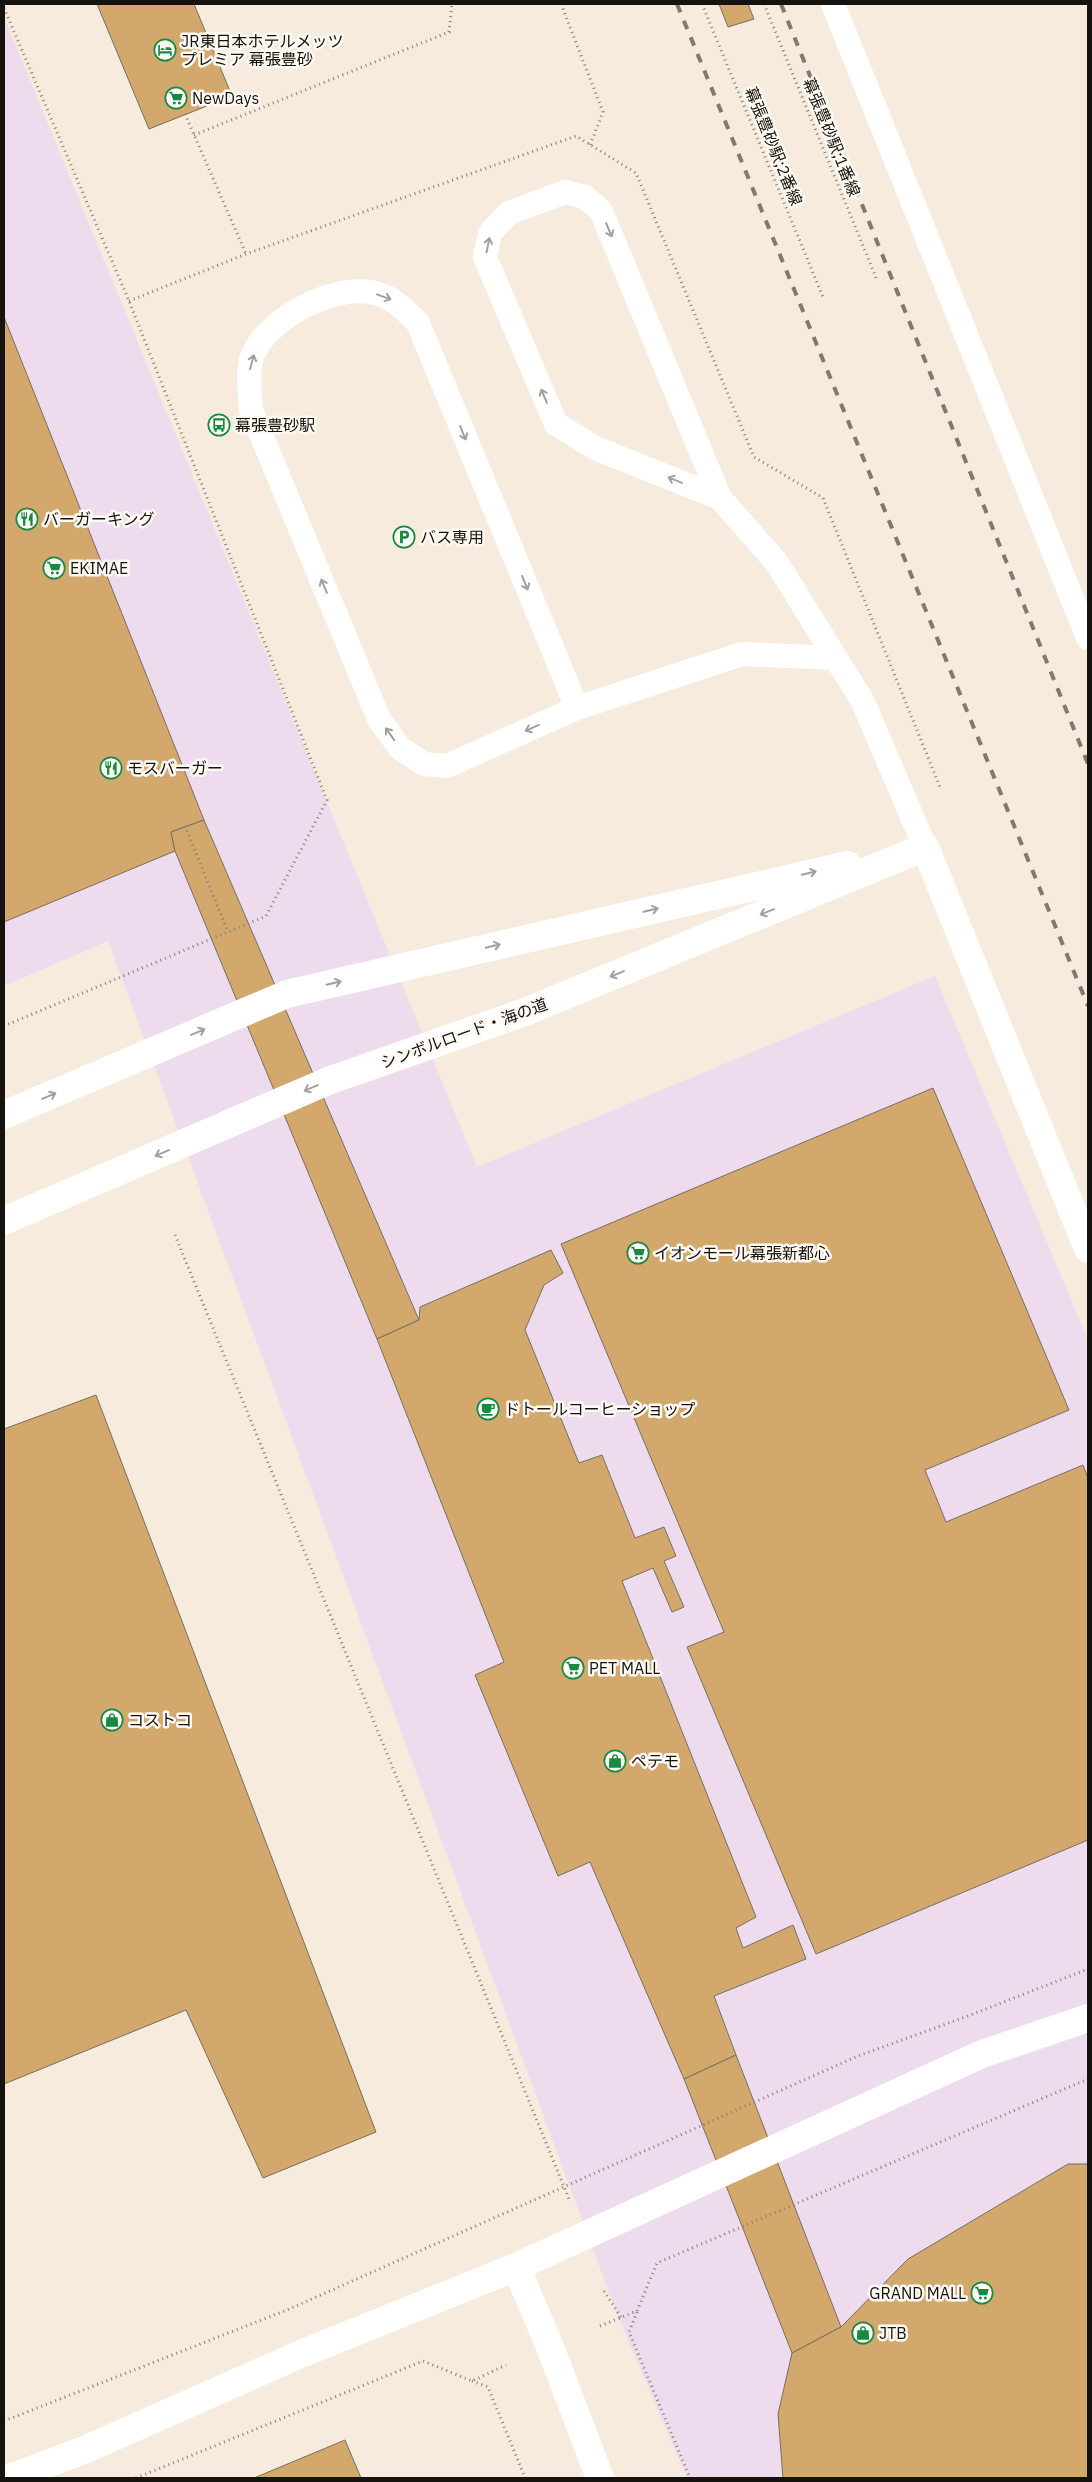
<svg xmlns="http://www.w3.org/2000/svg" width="1092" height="2482" font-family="'IBM Plex Sans','Noto Sans JP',sans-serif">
<rect width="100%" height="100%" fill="#f6ebdd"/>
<path fill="#eedcee" d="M4,17L477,1167L935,976L1088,1340V2478H687L617,2314L108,941L4,986Z"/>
<g fill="#d2a86d" stroke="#776e61">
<path d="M97,4H194L232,96L149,129Z"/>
<path d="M719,4H748L754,19L728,27Z"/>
<path d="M4,317L204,820L171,832L175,851L4,922Z"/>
<path d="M204,820L419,1320L377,1339L175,851L171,832Z"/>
<path d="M933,1088L1069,1410L925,1470L946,1522L1083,1465L1088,1478V1840L816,1954L687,1647L724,1632L561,1244Z"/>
<path d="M551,1250L563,1273L544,1285L525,1330L579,1463L602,1455L635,1538L664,1527L676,1556L664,1561L684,1607L672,1612L653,1568L622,1581L756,1917L736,1928L743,1948L793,1925L806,1959L714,1996L736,2055L684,2079L590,1862L558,1876L475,1675L504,1662L377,1339L419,1320L420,1307Z"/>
<path d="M96,1395L376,2132L263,2178L186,2010L4,2084V1429Z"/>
<path d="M736,2055L841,2327L792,2353L684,2079Z"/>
<path d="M1068,2164H1088V2478H783L778,2414L792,2353L841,2327L908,2259Z"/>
<path d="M345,2440L361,2478H254Z"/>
</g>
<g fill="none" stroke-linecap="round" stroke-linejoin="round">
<g stroke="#857d74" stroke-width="3" stroke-dasharray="1 4" stroke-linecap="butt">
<path d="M561,4L603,112L590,145"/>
<path d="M702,4L823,297"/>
<path d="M764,4L877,280"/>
<path d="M4,8L129,301L327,800L266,916L4,1026"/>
<path d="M185,114L246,254"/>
<path d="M194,135L449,32L452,4"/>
<path d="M129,301L246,254L576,136L636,173L754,457L823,498L940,787"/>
<path d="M185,826L228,932"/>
<path d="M175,1235L569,2199"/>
<path d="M604,2291L622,2319"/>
<path d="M637,2312L629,2332L690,2478"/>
<path d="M600,2326L637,2311L657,2263L1088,2079"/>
<path d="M472,2381L488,2387L525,2478"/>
<path d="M4,2421L287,2310L858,2056L968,2016L1088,1969"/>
<path d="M136,2478L423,2361L472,2381L506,2365"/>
</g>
<g stroke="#fff" stroke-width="24">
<path d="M833,4L1088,638"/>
<path d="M720,498L595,448L556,424L485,257L490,233L509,213L565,192L585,197L601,211L720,498L777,563L863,702L925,847"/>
<path d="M577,708L418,323C404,309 391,295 370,292C330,286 263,320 251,360C247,376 250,394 251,410L379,719L400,748L424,764L447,766L577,708L742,654L836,658"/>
</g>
<g stroke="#fff" stroke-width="28">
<path d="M925,847L1088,1249"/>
<path d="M4,1115L287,994L848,865"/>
<path d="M4,1221L328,1081L525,1012L925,847"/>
<path d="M516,2267L550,2347L600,2478"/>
<path d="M10,2478L84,2450L301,2354L516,2267L982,2054L1088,2018"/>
</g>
<g stroke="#80796f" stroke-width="4" stroke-dasharray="9 9" stroke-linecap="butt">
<path d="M677,4L1088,1006"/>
<path d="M781,4L1088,764"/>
</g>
</g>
<defs><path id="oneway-shaft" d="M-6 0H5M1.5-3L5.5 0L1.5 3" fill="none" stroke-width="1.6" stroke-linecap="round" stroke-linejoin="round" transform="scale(1.25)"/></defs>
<g stroke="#a2a09e">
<use href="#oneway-shaft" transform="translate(609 230) rotate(67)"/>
<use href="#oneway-shaft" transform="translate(488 245) rotate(-79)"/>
<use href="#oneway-shaft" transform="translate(384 297) rotate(20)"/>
<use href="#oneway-shaft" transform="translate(252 362) rotate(-75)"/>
<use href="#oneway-shaft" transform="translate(544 396) rotate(-113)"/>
<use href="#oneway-shaft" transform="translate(463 433) rotate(68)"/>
<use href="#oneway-shaft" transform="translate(675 480) rotate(-158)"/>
<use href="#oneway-shaft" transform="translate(525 583) rotate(68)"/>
<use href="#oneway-shaft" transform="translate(324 586) rotate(-113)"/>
<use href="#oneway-shaft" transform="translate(532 728) rotate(156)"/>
<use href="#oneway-shaft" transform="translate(390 734) rotate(-125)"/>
<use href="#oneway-shaft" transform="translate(809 873) rotate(-13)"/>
<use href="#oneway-shaft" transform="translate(651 910) rotate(-13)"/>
<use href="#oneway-shaft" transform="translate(767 912) rotate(158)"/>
<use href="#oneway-shaft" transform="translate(493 946) rotate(-13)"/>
<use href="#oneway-shaft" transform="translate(617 974) rotate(158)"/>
<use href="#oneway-shaft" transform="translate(334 983) rotate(-13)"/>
<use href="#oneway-shaft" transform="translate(198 1032) rotate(-23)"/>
<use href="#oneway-shaft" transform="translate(311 1088) rotate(157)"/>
<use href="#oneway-shaft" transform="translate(49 1096) rotate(-23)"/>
<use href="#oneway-shaft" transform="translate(162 1153) rotate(157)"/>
</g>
<defs>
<g id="hotel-ring" transform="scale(1.125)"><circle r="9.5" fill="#fef9f3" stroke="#168942" stroke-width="1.5"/><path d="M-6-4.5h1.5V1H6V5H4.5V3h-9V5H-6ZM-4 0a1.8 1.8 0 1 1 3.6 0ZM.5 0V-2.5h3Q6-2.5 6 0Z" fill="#168942"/></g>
<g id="supermarket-ring" transform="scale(1.125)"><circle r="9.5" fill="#fef9f3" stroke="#168942" stroke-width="1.5"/><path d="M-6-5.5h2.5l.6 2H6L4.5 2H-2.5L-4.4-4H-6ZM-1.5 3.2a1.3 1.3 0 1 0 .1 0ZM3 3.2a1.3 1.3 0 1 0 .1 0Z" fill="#168942"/></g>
<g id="bus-ring" transform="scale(1.125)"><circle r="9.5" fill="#fef9f3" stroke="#168942" stroke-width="1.5"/><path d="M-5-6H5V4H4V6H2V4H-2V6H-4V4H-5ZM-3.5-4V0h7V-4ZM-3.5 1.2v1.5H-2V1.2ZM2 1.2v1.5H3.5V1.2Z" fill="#168942"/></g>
<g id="restaurant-ring" transform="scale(1.125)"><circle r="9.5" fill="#fef9f3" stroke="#168942" stroke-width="1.5"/><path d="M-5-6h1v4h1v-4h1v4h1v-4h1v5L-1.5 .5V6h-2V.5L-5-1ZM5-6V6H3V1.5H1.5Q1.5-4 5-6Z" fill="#168942"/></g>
<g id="parking-ring" transform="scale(1.125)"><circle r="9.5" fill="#fef9f3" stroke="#168942" stroke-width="1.5"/><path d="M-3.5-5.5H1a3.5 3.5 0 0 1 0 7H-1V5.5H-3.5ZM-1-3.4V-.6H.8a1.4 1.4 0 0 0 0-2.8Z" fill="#168942"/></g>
<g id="cafe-ring" transform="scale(1.125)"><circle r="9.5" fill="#fef9f3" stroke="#168942" stroke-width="1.5"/><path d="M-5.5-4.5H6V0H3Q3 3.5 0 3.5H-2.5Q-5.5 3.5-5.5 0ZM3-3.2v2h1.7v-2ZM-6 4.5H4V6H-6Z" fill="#168942"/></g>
<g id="shop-ring" transform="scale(1.125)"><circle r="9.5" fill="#fef9f3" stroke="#168942" stroke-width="1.5"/><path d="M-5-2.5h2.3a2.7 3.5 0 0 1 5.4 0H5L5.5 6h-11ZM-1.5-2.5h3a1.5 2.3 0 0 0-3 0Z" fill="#168942"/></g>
</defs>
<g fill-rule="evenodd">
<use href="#hotel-ring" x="165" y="50"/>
<use href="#supermarket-ring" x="176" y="98"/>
<use href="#bus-ring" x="219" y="425"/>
<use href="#restaurant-ring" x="27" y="519"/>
<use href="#parking-ring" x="404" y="537"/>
<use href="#supermarket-ring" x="54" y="568"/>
<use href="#restaurant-ring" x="111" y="768"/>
<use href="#supermarket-ring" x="638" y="1253"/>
<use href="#cafe-ring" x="488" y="1409"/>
<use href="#supermarket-ring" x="573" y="1668"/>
<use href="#shop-ring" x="112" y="1720"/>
<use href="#shop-ring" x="615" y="1761"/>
<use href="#supermarket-ring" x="982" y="2293"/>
<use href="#shop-ring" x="863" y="2333"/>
</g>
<g text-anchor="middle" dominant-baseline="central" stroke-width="5" stroke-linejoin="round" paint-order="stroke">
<g font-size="16" fill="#16120d" stroke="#fef9f3" text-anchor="start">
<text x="181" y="41">JR東日本ホテルメッツ<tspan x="181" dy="18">プレミア 幕張豊砂</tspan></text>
<text x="192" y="98">NewDays</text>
<text x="235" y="425">幕張豊砂駅</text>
<text x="43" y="519">バーガーキング</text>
<text x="420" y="537">バス専用</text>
<text x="70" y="568">EKIMAE</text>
<text x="127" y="768">モスバーガー</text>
<text x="654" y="1253">イオンモール幕張新都心</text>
<text x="504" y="1409">ドトールコーヒーショップ</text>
<text x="589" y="1668">PET MALL</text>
<text x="128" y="1720">コストコ</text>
<text x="631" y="1761">ペテモ</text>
<text x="966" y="2293" text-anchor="end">GRAND MALL</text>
<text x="879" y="2333">JTB</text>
</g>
<g font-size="16" fill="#16120d" stroke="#fef9f3">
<text transform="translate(832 137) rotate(68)">幕張豊砂駅;1番線</text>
<text transform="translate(774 146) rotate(68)">幕張豊砂駅;2番線</text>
<text transform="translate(464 1033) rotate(-20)">シンボルロード・海の道</text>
</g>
</g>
<rect width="1092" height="2482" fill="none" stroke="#16120d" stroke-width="10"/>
</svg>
